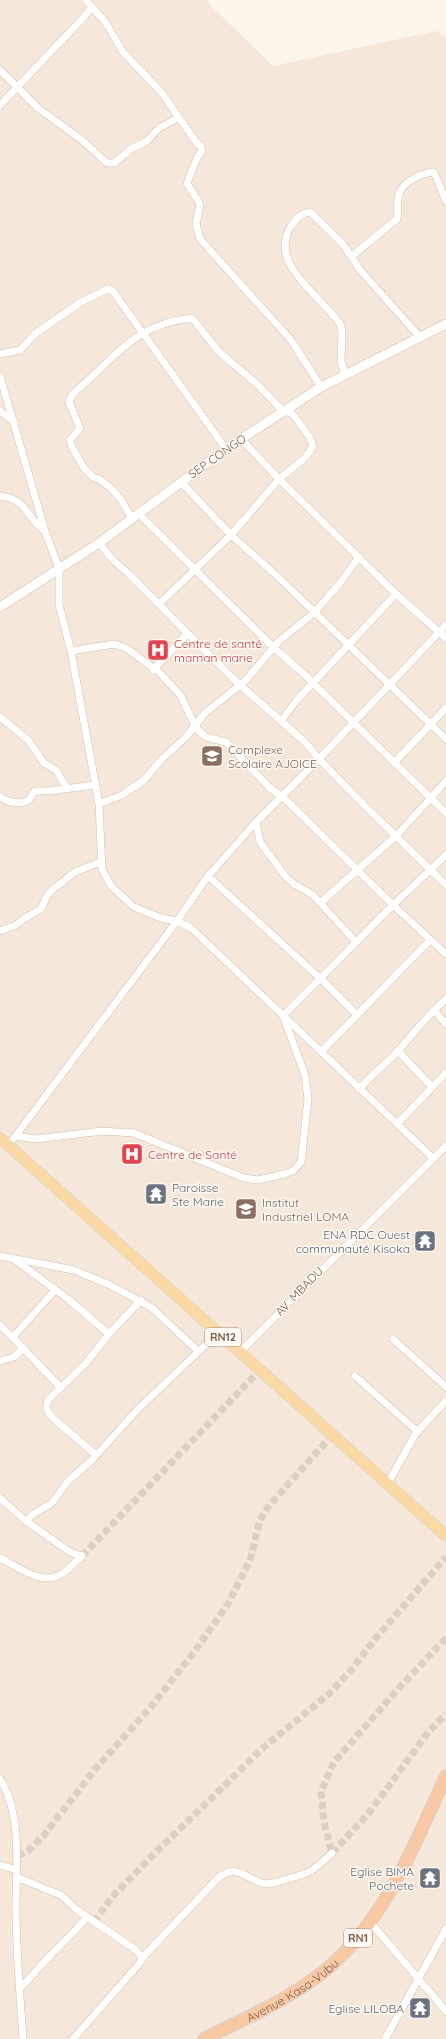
<svg xmlns="http://www.w3.org/2000/svg" width="446" height="2039" font-family="Quicksand,sans-serif">
<rect width="100%" height="100%" fill="#fdf6ec"/>
<path fill="#f5e8da" d="M0,0H208L207,2L273,66L436,31L446,37V2039H0Z"/>
<g fill="none" stroke-linecap="round" stroke-linejoin="round">
<g stroke="#dcd0c4" stroke-width="7" stroke-dasharray="7 3.5" stroke-linecap="butt">
<path d="M82,1556L259,1371"/>
<path d="M446,1638L398,1689L334,1762L321,1791L324,1822L332,1853L369,1813L429,1731L446,1714"/>
<path d="M18,1856L29,1850L44,1835L96,1768L150,1708L195,1651L229,1602L250,1560L260,1520L268,1507L332,1435"/>
<path d="M94,1922L112,1897L153,1855L263,1748L330,1693L352,1669L375,1639L446,1557"/>
</g>
<g stroke="#d1beb0" stroke-width="8">
<g id="minor">
<path d="M86,0L106,23L123,52L162,93L196,142L201,146L202,151L197,158L187,183L200,204L196,224L200,239L291,340L321,387"/>
<path d="M0,70L38,108L83,141L107,163H114L131,149L147,141L159,128L178,118"/>
<path d="M0,105L83,18L92,7"/>
<path d="M352,256L397,219C399,211 396,201 399,194C403,181 422,173 434,172L446,201"/>
<path d="M0,354L20,350L36,333L81,302L108,289L112,290L226,449"/>
<path d="M345,375L341,361L342,331L340,324C322,296 267,264 291,226C296,219 301,213 310,212L343,244L360,270L420,337"/>
<path d="M0,376L45,531L59,569V605L71,651L99,804L102,870L112,887L134,907L161,918L177,921L191,928L433,1158"/>
<path d="M0,411L15,423"/>
<path d="M241,439L279,479L396,594L446,638"/>
<path d="M181,482L231,535L276,575L446,739"/>
<path d="M0,496C30,500 25,518 45,531"/>
<path d="M139,514L273,647L304,674L446,813"/>
<path d="M132,519L122,501L111,488L99,479L94,478L84,468L72,447L70,440L80,428L69,402L71,396L77,390C117,356 135,324 192,318L219,352L256,383L283,411L291,413L295,417L310,438L313,446L305,458L279,479L231,535L159,604"/>
<path d="M99,543L113,560L131,576L203,649L240,685L305,742L319,759L364,805L446,885"/>
<path d="M71,651L114,644L126,648L160,673L181,696L195,726L199,731L206,737L226,742L271,789L283,797L393,905L446,954"/>
<path d="M153,670L188,633"/>
<path d="M0,717L28,740L44,763L56,770L67,788"/>
<path d="M281,721L296,701L396,594"/>
<path d="M394,763L446,708"/>
<path d="M0,796C6,803 21,805 29,800C31,797 32,794 35,791H48L95,785"/>
<path d="M99,804L122,795L144,780L162,759L186,737L205,713L244,682L280,640L314,613L340,583L359,557"/>
<path d="M256,822L260,842L285,876L294,884L313,895L356,942"/>
<path d="M208,876L320,978L357,1015"/>
<path d="M320,903L396,836L446,781"/>
<path d="M0,931L16,925L25,918L41,909L47,896L52,890L75,872L100,862"/>
<path d="M434,1010L446,1024"/>
<path d="M398,1051L432,1087"/>
<path d="M321,1052L430,940"/>
<path d="M359,1089C371,1075 386,1064 399,1050C414,1032 428,1015 446,999"/>
<path d="M397,1124L446,1073"/>
<path d="M16,1136L36,1139L102,1131L134,1133L244,1178L258,1180L284,1174L293,1171L301,1162L308,1099L305,1075L283,1016L393,905L446,855"/>
<path d="M8,1146L177,921L208,876L256,822L319,759L446,625"/>
<path d="M0,1256L74,1270L110,1285L152,1308L198,1351"/>
<path d="M15,1260L68,1299L109,1334"/>
<path d="M0,1325L23,1348L14,1357L0,1361"/>
<path d="M13,1337L55,1290"/>
<path d="M393,1339L446,1387"/>
<path d="M23,1348L61,1388"/>
<path d="M239,1353L446,1146"/>
<path d="M355,1376L418,1432"/>
<path d="M96,1455L54,1419C48,1413 45,1409 48,1400L86,1363L109,1334L141,1300"/>
<path d="M387,1485L416,1433L446,1401"/>
<path d="M0,1498L26,1521L70,1552L82,1556"/>
<path d="M26,1521L33,1514L52,1503L68,1481L92,1460L138,1409L218,1333"/>
<path d="M0,1558C16,1566 39,1584 58,1576C67,1572 75,1562 82,1556"/>
<path d="M0,1779C24,1817 15,1874 16,1917C17,1957 20,1999 23,2039"/>
<path d="M0,1865L17,1870"/>
<path d="M16,1877L61,1895L77,1910L136,1950L142,1958"/>
<path d="M370,1922L446,2011"/>
<path d="M20,1988C30,1979 37,1969 46,1960C60,1945 74,1933 87,1917"/>
<path d="M73,2039L139,1964L142,1958L219,1877C239,1864 244,1878 262,1883C269,1885 274,1883 281,1881C309,1873 310,1874 332,1853"/>
<path d="M385,2039L446,1929"/>
</g>
</g>
<g stroke="#d1beb0" stroke-width="10">
<path id="tertiary" d="M0,607L99,543L226,449L321,387L446,324"/>
</g>
<g stroke="#dad1cd" stroke-width="12">
<path id="primary" d="M0,1138L446,1536"/>
</g>
<g stroke="#dad1cd" stroke-width="14">
<g id="trunk">
<path id="s1" d="M204,2039C243,2020 283,2002 318,1976C383,1927 413,1847 446,1776"/>
</g>
</g>
<use href="#minor" stroke="#fff" stroke-width="7"/>
<use href="#tertiary" stroke="#fff" stroke-width="9"/>
<use href="#primary" stroke="#fbd9a5" stroke-width="11"/>
<use href="#trunk" stroke="#f9c8a4" stroke-width="12"/>
</g>
<defs>
<g id="hospital-square" transform="scale(1.15)"><rect x="-9" y="-9" width="18" height="18" rx="4" fill="#e0444e" stroke="#fffaf3"/><path d="M-5-5h3v3.5h4V-5h3V5h-3V1.5h-4V5h-3Z" fill="#fff"/></g>
<g id="school-square" transform="scale(1.15)"><rect x="-9" y="-9" width="18" height="18" rx="4" fill="#8d6e63" stroke="#fffaf3"/><path d="M0-5L7-2L0 1L-7-2ZM-4 1L0 2.5L4 1V4Q0 6-4 4Z" fill="#fff"/></g>
<g id="temple-square" transform="scale(1.15)"><rect x="-9" y="-9" width="18" height="18" rx="4" fill="#6b7280" stroke="#fffaf3"/><path d="M0-6L5-2H3V0L6.5 2.5H4V6H1.5V3h-3V6H-4V2.5H-6.5L-3 0V-2H-5Z" fill="#fff"/></g>
</defs>
<g fill-rule="evenodd">
<use href="#hospital-square" x="158" y="650"/>
<use href="#school-square" x="212" y="756"/>
<use href="#hospital-square" x="132" y="1154"/>
<use href="#temple-square" x="156" y="1194"/>
<use href="#school-square" x="246" y="1209"/>
<use href="#temple-square" x="425" y="1241"/>
<use href="#temple-square" x="430" y="1878"/>
<use href="#temple-square" x="420" y="2008"/>
</g>
<g text-anchor="middle" dominant-baseline="central" stroke-width="3" stroke-linejoin="round" paint-order="stroke">
<g fill="#fffaf3" stroke="#a28b7f" stroke-width="1">
<rect x="205" y="1328" width="36" height="18" rx="3"/>
<rect x="344" y="1929" width="28" height="18" rx="3"/>
</g>
<g font-size="11" font-weight="bold" fill="#7a5c4d">
<text x="223" y="1337">RN12</text>
<text x="358" y="1938">RN1</text>
</g>
<g font-size="12" fill="#7a5c4d" stroke="#fffaf3">
<text transform="translate(217 456) rotate(-35)">SEP CONGO</text>
<text transform="translate(299 1291) rotate(-46)">AV. MBADU</text>
<text stroke="none"><textPath href="#s1" startOffset="101">Avenue Kasa-Vubu</textPath></text>
</g>
<g font-size="12" fill="#be3a42" stroke="#fffaf3" text-anchor="start">
<text x="174" y="643">Centre de santé<tspan x="174" dy="14">maman marie</tspan></text>
<text x="148" y="1154">Centre de Santé</text>
</g>
<g font-size="12" fill="#785e54" stroke="#fffaf3" text-anchor="start">
<text x="228" y="749">Complexe<tspan x="228" dy="14">Scolaire AJOICE</tspan></text>
<text x="262" y="1202">Institut<tspan x="262" dy="14">Industriel LOMA</tspan></text>
</g>
<g font-size="12" fill="#5b616d" stroke="#fffaf3" text-anchor="end">
<text x="172" y="1187" text-anchor="start">Paroisse<tspan x="172" dy="14">Ste Marie</tspan></text>
<text x="410" y="1234">ENA RDC Ouest<tspan x="410" dy="14">communauté Kisoka</tspan></text>
<text x="414" y="1871">Eglise BIMA<tspan x="414" dy="14">Pochete</tspan></text>
<text x="404" y="2008">Eglise LILOBA</text>
</g>
</g>
</svg>
